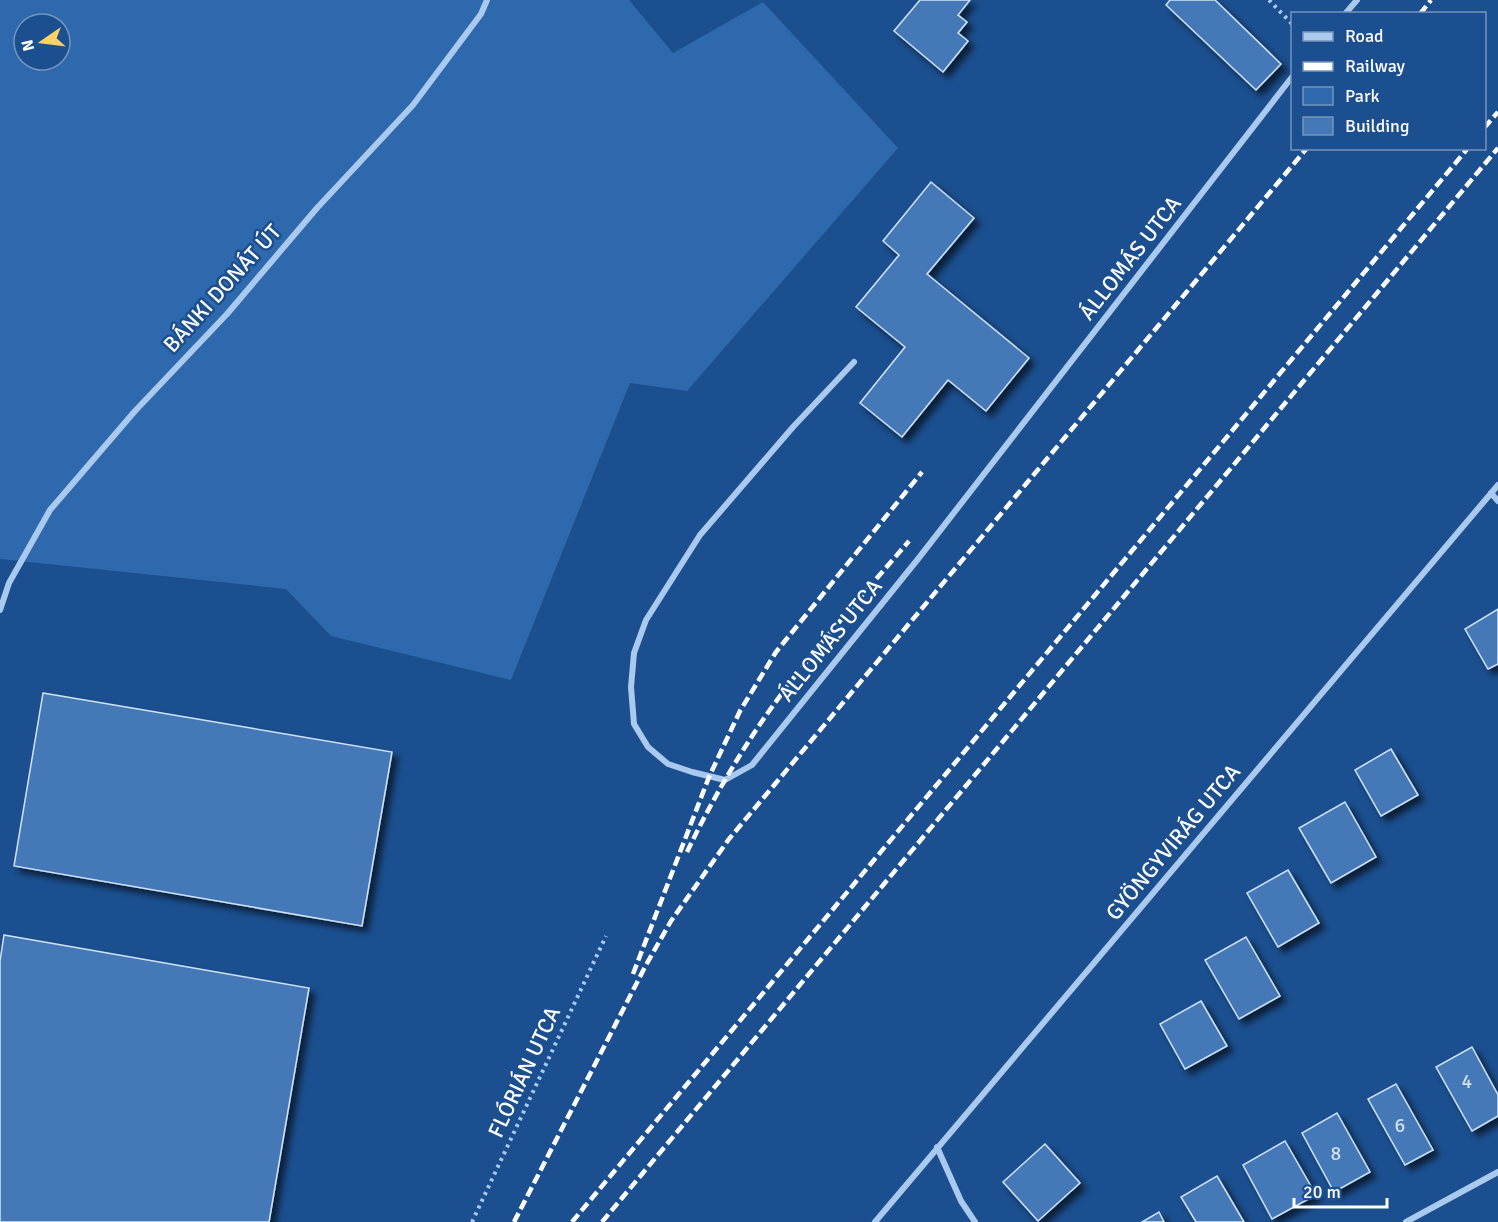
<svg xmlns="http://www.w3.org/2000/svg" width="1498" height="1222" font-family="Signika,sans-serif">
<defs>
<filter id="shadow"><feDropShadow dx="5.5" dy="5.5" stdDeviation="3" flood-color="#0009"/></filter>
</defs>
<rect width="100%" height="100%" fill="#1b4f8f"/>
<path fill="#2e69ad" fill-rule="evenodd" d="M0,0H629L673,53L763,2L898,148L687,391L630,383L511,680L331,636L286,589L0,559ZM24,24H60V60H24Z"/>
<g fill="#4478b7" stroke="#cfe3fa" stroke-width="1.5" filter="url(#shadow)">
<path d="M920,0H970L958,15L967,22L958,33L968,41L943,72L894,31Z"/>
<path d="M1170,0H1215L1281,64L1256,90L1166,5Z"/>
<path d="M931,182L974,218L927,274L1029,358L986,411L948,380L902,437L860,403L905,347L856,307L899,255L883,241Z"/>
<path d="M1498,609V664L1488,669L1465,629Z"/>
<path d="M43,693L392,752L362,926L14,866Z"/>
<path d="M1391,749L1418,795L1381,816L1355,770Z"/>
<path d="M1345,802L1376,857L1331,883L1299,828Z"/>
<path d="M1288,870L1319,923L1278,947L1247,893Z"/>
<path d="M4,935L309,988L269,1222H0V961Z"/>
<path d="M1246,937L1280,996L1239,1019L1205,960Z"/>
<path d="M1201,1001L1227,1046L1185,1069L1160,1024Z"/>
<path d="M1472,1047L1498,1095V1116L1472,1131L1436,1067Z"/>
<path d="M1396,1084L1433,1150L1405,1165L1368,1099Z"/>
<path d="M1337,1113L1370,1172L1334,1192L1302,1133Z"/>
<path d="M1285,1141L1316,1195L1272,1219L1243,1165Z"/>
<path d="M1045,1144L1080,1183L1038,1221L1003,1182Z"/>
<path d="M1217,1176L1244,1222H1196L1181,1197Z"/>
<path d="M1159,1212L1164,1222H1142Z"/>
</g>
<g fill="none" stroke-linecap="round" stroke-linejoin="round">
<g stroke="#a9c9ee" stroke-width="4" stroke-dasharray="3 4.5" stroke-linecap="butt">
<path d="M1269,0L1292,24"/>
<path d="M472,1222L606,936"/>
</g>
<g stroke="#a9c9ee" stroke-width="6">
<path d="M1345,14L1357,0"/>
<path d="M854,362L793,427L700,535L646,620L634,653L631,687L634,724L648,747L668,764L692,772L725,780L752,765L918,559L1292,77"/>
<path d="M1491,493L1498,501"/>
<path d="M0,610L9,583L50,510L135,411L227,314L317,208L413,105L481,14L487,0"/>
<path d="M937,1147L961,1201L975,1222"/>
<path d="M875,1222L1498,485"/>
<path d="M1406,1222L1498,1172"/>
</g>
<g stroke="#fff" stroke-width="4.5" stroke-dasharray="10 4.5" stroke-linecap="butt">
<path d="M1420,14L1431,0"/>
<path d="M1484,128L1498,112"/>
<path d="M687,852C710,804 737,757 767,714C810,653 861,597 909,541"/>
<path d="M633,974L709,777L740,711L776,652L922,472"/>
<path d="M514,1222L646,965L671,921L729,839L1307,148"/>
<path d="M572,1222L1468,148"/>
<path d="M602,1222L1498,148"/>
</g>
</g>
<g text-anchor="middle" dominant-baseline="central" stroke-width="5" stroke-linejoin="round" paint-order="stroke">
<g font-size="20" fill="#d0dded">
<text x="1467" y="1081">4</text>
<text x="1400" y="1125">6</text>
<text x="1336" y="1153">8</text>
</g>
<g font-size="22" fill="#fff" stroke="#1b4f8f">
<text transform="translate(1130 258) rotate(-52)">ÁLLOMÁS UTCA</text>
<text transform="translate(222 288) rotate(-48)">BÁNKI DONÁT ÚT</text>
<text transform="translate(830 640) rotate(-51)">ÁLLOMÁS UTCA</text>
<text transform="translate(1173 842) rotate(-50)">GYÖNGYVIRÁG UTCA</text>
<text transform="translate(524 1072) rotate(-65)">FLÓRIÁN UTCA</text>
</g>
</g>
<rect x="1291" y="12" width="195" height="138" fill="#1b4f8f" stroke="#7695bc" stroke-width="1.5"/>
<rect x="1303" y="32" width="30" height="9" fill="#a9c9ee" stroke="#7695bc" stroke-width="1.5"/>
<text x="1345" y="42" font-size="18" fill="#ffffff">Road</text>
<rect x="1303" y="62" width="30" height="9" fill="#ffffff" stroke="#7695bc" stroke-width="1.5"/>
<text x="1345" y="72" font-size="18" fill="#ffffff">Railway</text>
<rect x="1303" y="87" width="30" height="18" fill="#2e69ad" stroke="#7695bc" stroke-width="1.5"/>
<text x="1345" y="102" font-size="18" fill="#ffffff">Park</text>
<rect x="1303" y="117" width="30" height="18" fill="#4478b7" stroke="#7695bc" stroke-width="1.5"/>
<text x="1345" y="132" font-size="18" fill="#ffffff">Building</text>
<g transform="translate(42 42) rotate(256)"><circle r="28" fill="#1b4f8f" stroke="#7695bc" stroke-width="1.5"/>
<path d="M0-4.5L10 22L0 15L-10 22Z" fill="#ffd166"/>
<text y="-9" font-size="16" font-weight="bold" text-anchor="middle" fill="#ffffff">N</text>
</g>
<path d="M1294 1198v9h93v-9" fill="none" stroke="#ffffff" stroke-width="3"/>
<text x="1303" y="1198" font-size="18" fill="#ffffff" stroke="#1b4f8f" stroke-width="4.5" paint-order="stroke">20 m</text>
</svg>
